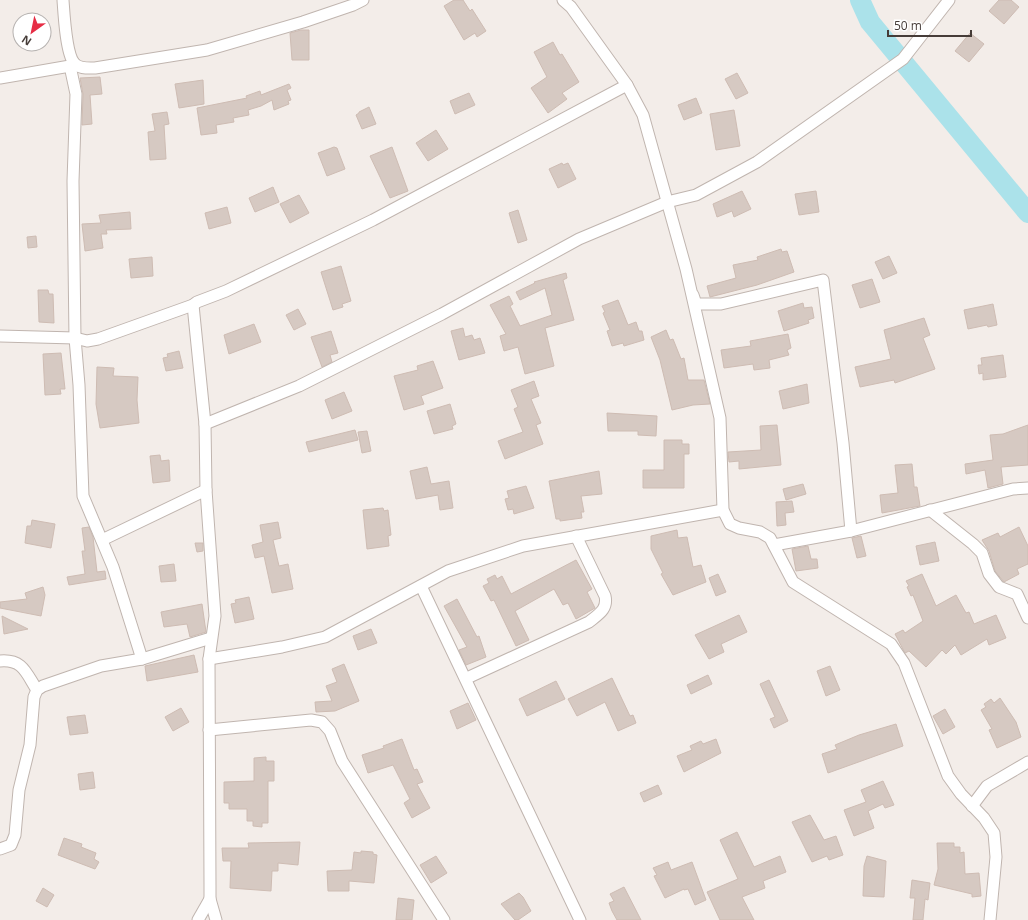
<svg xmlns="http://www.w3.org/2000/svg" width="1028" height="920" font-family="'Open Sans',sans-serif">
<rect width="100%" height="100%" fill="#f3ede9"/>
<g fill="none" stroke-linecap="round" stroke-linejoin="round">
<path stroke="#abe2ea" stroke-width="20" d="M860,0L870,22L1028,213"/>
</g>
<g fill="#d6c9c2" stroke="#cebcb3">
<path d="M454,0H463L470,11L472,9L486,31L477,37L475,33L464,40L444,6Z"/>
<path d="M999,0H1011L1019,7L1004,24L989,11Z"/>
<path d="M301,30H309V60H292L290,33Z"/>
<path d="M970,33L984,44L969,62L955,51Z"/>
<path d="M553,42L560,55L562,54L579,82L562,93L567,99L548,113L531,88L547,77L534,52Z"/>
<path d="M737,73L748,93L736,99L725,79Z"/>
<path d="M100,77L102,94L90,95L92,124L82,125L83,94L80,78Z"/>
<path d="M203,80L204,104L179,108L175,84Z"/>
<path d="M289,84L291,88L287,90L291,100L288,101L289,104L274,110L272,100L261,106L248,110L249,115L233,118L234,122L216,125L217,133L201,135L197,108L247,98L246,96L260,91L261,95Z"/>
<path d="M469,93L475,105L455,114L450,101Z"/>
<path d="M696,98L702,113L684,120L678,105Z"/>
<path d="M369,107L376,124L362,129L356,115L359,113V112Z"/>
<path d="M734,110L740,146L716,150L710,114Z"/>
<path d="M167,112L169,124L164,125L166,159L150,160L148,132L155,131L152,114Z"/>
<path d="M436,130L448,149L428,161L416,143Z"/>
<path d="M334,147L337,148L345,169L327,176L318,153Z"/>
<path d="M392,147L408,191L390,198L370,156Z"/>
<path d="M562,163L563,165L568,163L576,179L558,188L549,169Z"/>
<path d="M273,187L279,202L255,212L249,198Z"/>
<path d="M742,191L751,209L734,217L732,211L717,217L713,204Z"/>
<path d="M816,191L819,212L799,215L795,194Z"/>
<path d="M299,195L309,213L290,223L280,204Z"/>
<path d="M227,207L231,223L209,229L205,213Z"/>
<path d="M518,210L527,240L518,243L509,213Z"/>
<path d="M130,212L131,229L106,230L107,234H101L103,248L85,251L82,224L101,223L99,215Z"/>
<path d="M36,236L37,247L28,248L27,237Z"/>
<path d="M781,249L782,252L787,251L794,272L757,285L710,297L707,286L736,278L733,265L758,260L757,257Z"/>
<path d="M889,256L897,273L883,279L875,262Z"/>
<path d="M152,257L153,276L131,278L129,259Z"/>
<path d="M341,266L351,301L342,304L343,307L333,310L321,272Z"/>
<path d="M566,273L567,278L563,280L574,320L545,328L554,366L525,374L518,347L504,351L500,336L506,334L490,305L509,296L513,304L510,306L520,326L552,315L545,288L520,300L516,292L535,283L534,282Z"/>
<path d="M872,279L880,302L860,308L852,285Z"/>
<path d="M38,290H48L49,294H53L54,323L39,322Z"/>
<path d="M618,300L628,325L636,322L639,331H642L644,340L624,346L623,343L612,346L607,331L610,330L603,313L605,312L602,306Z"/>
<path d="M803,303L804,308L812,307L814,318L808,320L809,323L784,331L778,311Z"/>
<path d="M993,304L997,325L988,327L987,325L968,329L964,310Z"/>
<path d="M298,309L306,324L294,330L286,315Z"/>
<path d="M924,318L930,335L923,338L935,369L895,383L894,380L860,387L855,367L891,359L884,330Z"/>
<path d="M254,324L261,342L229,354L224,335Z"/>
<path d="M463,328L465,337L472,335L474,340L480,338L485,353L459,360L451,331Z"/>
<path d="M666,330L670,340L673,339L681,359L684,358L688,380H704L710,404L693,405L672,410L660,360L651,337Z"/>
<path d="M331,331L338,353L330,355L332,362L322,367L311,337Z"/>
<path d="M788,334L791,348L787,350L789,355L769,360L770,368L754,370L753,364L724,368L721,350L751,346L750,341Z"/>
<path d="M179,351L183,368L166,371L163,358L168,357L167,354Z"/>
<path d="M61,353L65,389H60L61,394L45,395L43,354Z"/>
<path d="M1003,355L1006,377L983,380V373L979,374L978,365H982L981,358Z"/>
<path d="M433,361L443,388L421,396L424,404L404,410L394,376L418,370L417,366Z"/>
<path d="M97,367L114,368L113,376L138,377L137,400L139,423L100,428L96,404Z"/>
<path d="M534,381L539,396L531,399L541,423L536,425L543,444L505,459L498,441L523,432L514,409L518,407L511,390Z"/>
<path d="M807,384L809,403L783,409L779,391Z"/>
<path d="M344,392L352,411L332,419L325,400Z"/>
<path d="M450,404L456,424L452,426L453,429L434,434L427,411Z"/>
<path d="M607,413L657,416L656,436L638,435V431H608Z"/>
<path d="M777,425L781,465L739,469V461L729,462L728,452L761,450L760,426Z"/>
<path d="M1028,425V465L1001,467L1003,484L988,488L985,470L966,474L965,464L993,460L990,435L1003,434Z"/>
<path d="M355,430L358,440L309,452L306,442Z"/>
<path d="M367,431L371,451L362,453L358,432Z"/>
<path d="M664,440H682V444H689V454H684V488H643V470H664Z"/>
<path d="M160,455L161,461L169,460L170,481L153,483L150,456Z"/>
<path d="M912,464L914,485V487H917L920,506L882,513L880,495L898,493L895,465Z"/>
<path d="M427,467L431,484L449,481L453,508L440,510L438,495L416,499L410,471Z"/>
<path d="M599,471L602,494L581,496L584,512H581L582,518L560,521V519H556L549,481Z"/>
<path d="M803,484L806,494L786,500L783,489Z"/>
<path d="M526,486L534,508L514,514L513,509L508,510L505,499L509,498L507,491Z"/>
<path d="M792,501L794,512L785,513L786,525L777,526L776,502Z"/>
<path d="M383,508L384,511L388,510L391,535L388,536L389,546L367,549L363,510Z"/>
<path d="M32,520L55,524L51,548L25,543L27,526H31Z"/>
<path d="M278,522L281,538L273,540L279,566L288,564L293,589L272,593L264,556L255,558L252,545L263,542L260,525Z"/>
<path d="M89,527L93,537L97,572L105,571L106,579L69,585L67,577L85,574L82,551H85L82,528Z"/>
<path d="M1019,527L1028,546V564L1017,569L1019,574L1004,582L995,571L989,551L982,540L998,533L1000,537Z"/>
<path d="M677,530L678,538L687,537L693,567L701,565L706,582L673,595L661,574L663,573L651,549V536Z"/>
<path d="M861,536L866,556L857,558L852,538Z"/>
<path d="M935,542L939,561L920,565L916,546Z"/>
<path d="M195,543H203V551L197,552Z"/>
<path d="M808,546L811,559H817L818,568L796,571L792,549Z"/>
<path d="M576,560L592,589L587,592L595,608L576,619L568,603L563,605L554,589L515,611L529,640L516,646L494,600L491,601L483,586L489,583L487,579L495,575L497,579L502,576L511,594Z"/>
<path d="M174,564L176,581L161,582L159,566Z"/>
<path d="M718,574L726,592L716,596L709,578Z"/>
<path d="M922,574L936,606L956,595L966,613L969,612L974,624L996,615L1006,638L989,645L987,639L961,655L955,645L946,654L942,650L926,667L909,651L905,653L895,634L903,630L905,633L923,621L913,595L911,596L907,587L909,586L906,581Z"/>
<path d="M43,587L45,595L41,616L0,608V602L27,599L25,593Z"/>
<path d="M249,597L254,619L235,623L231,604L236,603L235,600Z"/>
<path d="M457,599L477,637L479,636L486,657L466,665L459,650L467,647L444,606Z"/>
<path d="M202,604L206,632L190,637L187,624L164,627L161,612Z"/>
<path d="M739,615L747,632L721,644L724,652L709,659L695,635Z"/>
<path d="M2,616L28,629L4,634Z"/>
<path d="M371,629L377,643L358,650L353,636Z"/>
<path d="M194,655L198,672L147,681L145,666Z"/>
<path d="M344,664L359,701L335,711L316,712L315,702L332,701L326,686L337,682L332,669Z"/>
<path d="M830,666L840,690L826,696L817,671Z"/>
<path d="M708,675L712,684L691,694L687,685Z"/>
<path d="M612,678L630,716L633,715L636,723L618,731L605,702L577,716L568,699Z"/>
<path d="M769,680L788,721L774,728L770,719L775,717L760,684Z"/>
<path d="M556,681L565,699L527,716L519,699Z"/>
<path d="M1000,698L1016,722L1021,737L997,748L989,730L992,729L981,710L986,707L984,704L991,699L994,703Z"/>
<path d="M468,703L476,720L457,729L450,711Z"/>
<path d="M181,708L189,722L173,731L165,717Z"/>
<path d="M945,709L955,727L943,734L933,716Z"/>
<path d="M85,715L88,733L70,735L67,717Z"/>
<path d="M896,724L903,746L828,773L822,754L837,749L835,745L859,735Z"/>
<path d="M402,739L414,770L417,769L423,782L417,784L430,808L412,818L404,803L410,799L393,765L368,773L362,755L384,748L383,746Z"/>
<path d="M716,739L721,753L684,772L677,756L692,750L690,746L701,741L703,744Z"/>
<path d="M266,757V761H274V781H268V823H262V827L253,826V821H247V809H229V803H224V782L254,781V758Z"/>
<path d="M93,772L95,788L80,790L78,774Z"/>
<path d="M883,781L894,805L885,808L883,804L868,811L874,828L854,836L844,810L866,802L861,790Z"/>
<path d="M658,785L662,794L644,802L640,793Z"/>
<path d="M810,815L824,840L836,836L843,855L829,860L827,856L812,862L792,822Z"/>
<path d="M737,832L754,867L780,856L786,872L763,881L765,888L742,897L754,920H720L707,892L738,879L720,840Z"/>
<path d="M64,838L82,844L81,847L96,853L94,859L99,862L95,869L58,855Z"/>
<path d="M300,842L298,865L278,863V871H272L271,891L230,888L231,861H223L222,848H249L248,843Z"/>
<path d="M937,843H954V847H960V853L964,852L965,874L979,873L981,896L972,897V894L934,885L938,869Z"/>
<path d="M361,851L373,852V854L377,855L374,883L349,881V891H328L327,871L352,870L354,852L361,853Z"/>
<path d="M436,856L447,873L431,883L420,865Z"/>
<path d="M867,856L886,861L884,897L863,896L864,866Z"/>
<path d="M668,862L671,870L692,862L706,900L695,905L688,889L684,890V889L665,898L654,876L657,875L653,868Z"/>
<path d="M912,880L930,883L928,900L925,899L923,920H913L915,898H910Z"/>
<path d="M624,887L641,920H617L612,911L609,903L614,901L610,894Z"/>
<path d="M43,888L54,895L47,907L36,901Z"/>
<path d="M519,893L523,897L531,911L518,920H515L501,904Z"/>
<path d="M398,898L414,900L412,920H396Z"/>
</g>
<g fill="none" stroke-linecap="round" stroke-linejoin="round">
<g stroke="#c0b5af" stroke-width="13">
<g id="street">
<path d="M63,0C64,14 66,53 74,63C79,69 88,68 95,68L207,50L303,22L353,5L363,0"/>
<path d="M563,0L571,7L627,85L643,115L686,269L720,418L723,510L730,524L739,528L760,532L770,538L793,582L891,644L904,663L948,776L961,794L984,818L994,833L996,857L990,920"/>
<path d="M70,66L76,94L73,181L75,338L79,385L83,496L113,567L142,659"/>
<path d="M0,78L70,66L74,63"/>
<path d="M693,295L696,304H721L823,280L843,443L851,531"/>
<path d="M193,305L205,424L206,490L215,616L209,659L210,885V899L216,920"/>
<path d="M0,336L75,338L87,341L98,339L193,305L197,302L226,291L373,220L627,85"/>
<path d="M205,424L299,386L442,314L579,239L667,202L696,195L757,162L903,59L949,0"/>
<path d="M930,510L973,544L982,553L989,574L999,587L1017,594L1028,618"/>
<path d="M102,540L206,490"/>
<path d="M774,545L851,531L1013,489L1028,488"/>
<path d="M421,586L580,920"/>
<path d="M209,659L282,647L325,637L448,571L523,546L723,510"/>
<path d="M0,661C23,659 26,673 37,690"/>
<path d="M467,678L589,622C599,614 608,609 605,596L576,536"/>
<path d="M209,730L311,720L322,722L330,731L342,761L444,920"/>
<path d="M972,806L987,786L1028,762"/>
<path d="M0,849L11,845L15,835L19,790L30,745L34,697L37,690L43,686L101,666L142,659L211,638"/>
<path d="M198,920L210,899"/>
</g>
</g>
<use href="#street" stroke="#fff" stroke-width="11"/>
</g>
<g transform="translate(32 32) rotate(213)"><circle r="19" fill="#ffffff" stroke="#b5b1af"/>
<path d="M0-3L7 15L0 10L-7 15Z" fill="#e62d45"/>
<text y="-6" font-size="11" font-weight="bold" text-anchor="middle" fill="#463c38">N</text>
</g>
<path d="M888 30v6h83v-6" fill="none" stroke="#463c38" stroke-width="2"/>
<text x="894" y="30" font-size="12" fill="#463c38" stroke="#ffffff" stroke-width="3" paint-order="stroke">50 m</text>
</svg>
